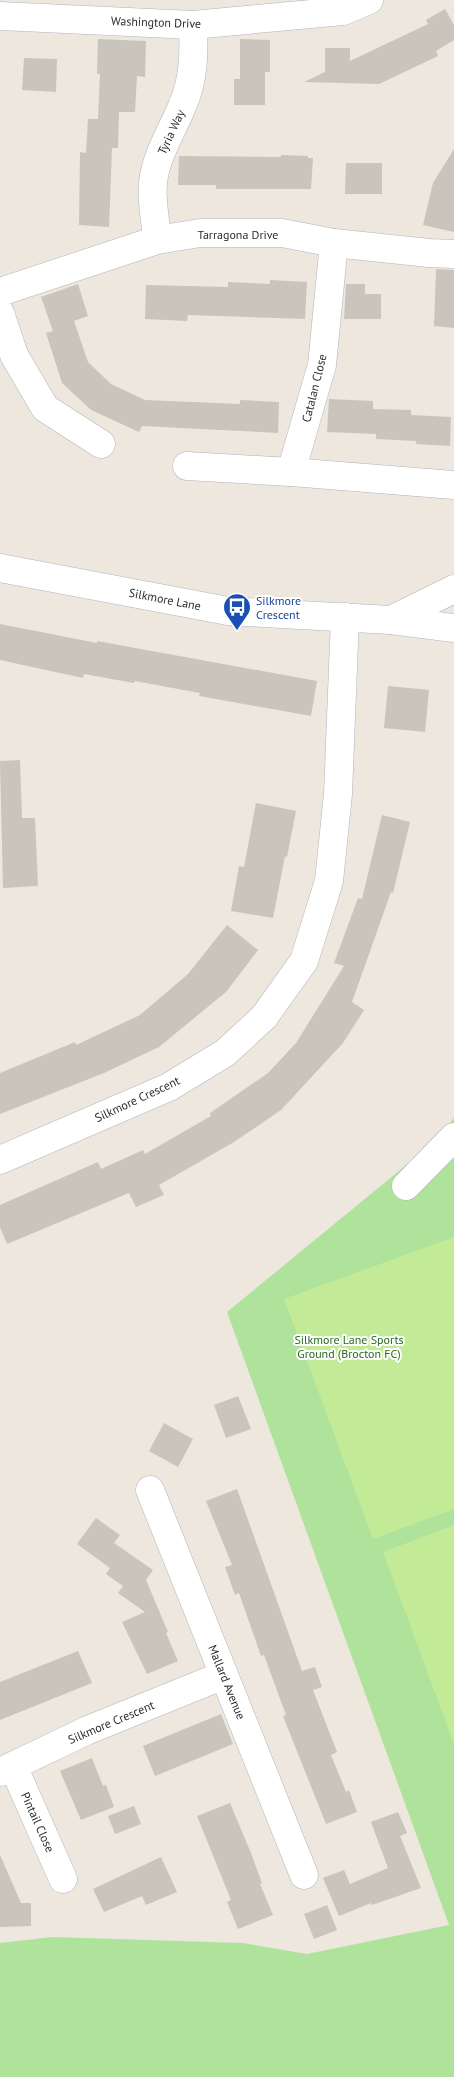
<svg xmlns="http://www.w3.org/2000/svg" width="454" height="2077" font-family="'PT Sans',sans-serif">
<rect width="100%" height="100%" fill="#ede7de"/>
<path fill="#afe39b" d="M454,1118V2077H0V1943L52,1937L243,1943L307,1954L449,1925L227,1312L433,1143Z"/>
<g fill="#c2ea97">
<path d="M454,1237V1509L373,1539L284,1299Z"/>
<path d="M454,1525V1744L383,1552Z"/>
</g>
<g fill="#c9c5bc">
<path d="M445,9L454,25V40L436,51L438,56L379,84L304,82L325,72V48H350V61L428,24L426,20Z"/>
<path d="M98,39L146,41L145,77L137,76L135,112H119L118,148H112L109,227L79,225L80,152L86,153L88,119H98L100,74H97Z"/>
<path d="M240,39L270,40V72H265V105H234V79H240Z"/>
<path d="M24,58L57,59L56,92L22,90Z"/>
<path d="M454,149V232L423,225L433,183Z"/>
<path d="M281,155L308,156V158H313L311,189H216V185H178L179,156L281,157Z"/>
<path d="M346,163H382V194H345Z"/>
<path d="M436,269L454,270V328L434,326Z"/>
<path d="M270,280L307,282L305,319L188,315L187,321L145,319L146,285L228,287V282L270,284Z"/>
<path d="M78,284L88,316L74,321L88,362L111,384L145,400L240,404V400L279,402L278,433L142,426L139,432L91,410L62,383L46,333L53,331L41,297Z"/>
<path d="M346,284H365V294H381V319H344Z"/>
<path d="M329,399L373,401V409L411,410V415L451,417L450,446L416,444V441L376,439V434L327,432Z"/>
<path d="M0,624L97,643V641L317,681L311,716L199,696L200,693L135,681L134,683L84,674L83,678L0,660Z"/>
<path d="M388,686L429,690L425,732L384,728Z"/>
<path d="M20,760L22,818H35L38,886L3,888L0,761Z"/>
<path d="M256,803L296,811L287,857L285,856L273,918L231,911L239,866L244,867Z"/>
<path d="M382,815L410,822L393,893L391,892L352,1002L364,1010L343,1043L281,1110L234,1142L159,1185L164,1195L136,1207L129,1193L7,1244L0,1227V1205L98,1162L101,1169L143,1150L145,1154L211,1116L210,1113L268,1073L296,1043L344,966L334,963L358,898L362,899Z"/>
<path d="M227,925L258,950L226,992L159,1047L104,1073L0,1114V1073L75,1042L76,1045L140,1015L188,974Z"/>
<path d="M238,1396L251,1429L226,1438L214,1405Z"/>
<path d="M164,1423L193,1439L178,1467L149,1451Z"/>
<path d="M237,1489L302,1671L315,1667L322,1687L313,1690L337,1752L331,1755L346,1792L349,1790L357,1812L326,1824L283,1716L286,1715L264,1655L261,1656L239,1593L235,1595L225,1567L232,1565L206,1501Z"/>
<path d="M96,1518L120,1535L114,1543L153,1570L146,1580L168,1632L166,1633L178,1661L147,1674L122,1622L145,1612L118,1593L123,1586L106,1574L110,1568L77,1544Z"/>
<path d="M78,1651L92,1683L0,1720V1682Z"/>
<path d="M221,1714L233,1744L155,1776L143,1746Z"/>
<path d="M92,1758L103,1786L106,1785L114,1807L81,1820L60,1771Z"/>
<path d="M230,1803L251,1853L262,1883L260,1884L273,1915L238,1929L227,1902L231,1900L197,1816Z"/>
<path d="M134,1806L141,1824L115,1834L108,1816Z"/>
<path d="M398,1812L407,1833L400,1836L421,1888L372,1905L371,1903L339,1916L323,1878L344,1870L350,1884L388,1868L371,1822Z"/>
<path d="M0,1855L21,1903H31V1926L0,1927Z"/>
<path d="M161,1857L177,1892L146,1905L142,1896L104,1912L93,1889Z"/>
<path d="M327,1905L337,1930L314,1939L304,1914Z"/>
</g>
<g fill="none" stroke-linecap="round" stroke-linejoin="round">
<g stroke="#b2b3bf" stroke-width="29">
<g id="minor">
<path d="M0,16L193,25L343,11L369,0"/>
<path d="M157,240C156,222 151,201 153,183C156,154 173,130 183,104C194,79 194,53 193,25"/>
<path d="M0,292L157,240L200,233H282L334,243L429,253L454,254"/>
<path d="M0,313L14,355L45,408L101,444"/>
<path d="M187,466L291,472L454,485"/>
<path d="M291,472L322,365L334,243"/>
<path d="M0,568L228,611L391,620L454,628"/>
<path d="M391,620L454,589"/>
<path d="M0,1160L169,1087L225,1053L264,1017L304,961L329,881L338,794L345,617"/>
<path d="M406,1186L454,1137"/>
<path d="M150,1490L304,1875"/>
<path d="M13,1766L63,1879"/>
<path d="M0,1772L88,1730L224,1675"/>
</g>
</g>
<use href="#minor" stroke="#fff" stroke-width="28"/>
</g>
<defs>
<g id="bus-pin" transform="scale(1.4375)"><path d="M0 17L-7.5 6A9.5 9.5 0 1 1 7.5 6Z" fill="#1a4fb4" stroke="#fff"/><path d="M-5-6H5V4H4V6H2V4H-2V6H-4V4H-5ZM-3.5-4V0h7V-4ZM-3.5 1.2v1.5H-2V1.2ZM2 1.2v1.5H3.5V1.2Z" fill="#fff"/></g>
</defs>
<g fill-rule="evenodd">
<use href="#bus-pin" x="237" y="607"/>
</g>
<g text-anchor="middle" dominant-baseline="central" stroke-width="4" stroke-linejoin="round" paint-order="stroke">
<g font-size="12" fill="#2c2c2c" stroke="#fff">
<text transform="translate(156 22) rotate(2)">Washington Drive</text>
<text transform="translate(171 132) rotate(-65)">Tyria Way</text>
<text x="238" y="234">Tarragona Drive</text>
<text transform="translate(314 388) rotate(-76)">Catalan Close</text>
<text transform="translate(165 599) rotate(11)">Silkmore Lane</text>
<text transform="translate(137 1099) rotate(-25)">Silkmore Crescent</text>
<text transform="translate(227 1682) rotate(68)">Mallard Avenue</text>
<text transform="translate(111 1722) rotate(-23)">Silkmore Crescent</text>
<text transform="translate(38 1822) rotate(66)">Pintail Close</text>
</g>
<g font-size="12" fill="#164399" stroke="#fff" text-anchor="start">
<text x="256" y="600">Silkmore<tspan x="256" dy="14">Crescent</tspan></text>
</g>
<g font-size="12" fill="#27691b" stroke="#fff">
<text x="349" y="1339">Silkmore Lane Sports<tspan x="349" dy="14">Ground (Brocton FC)</tspan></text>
</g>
</g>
</svg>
